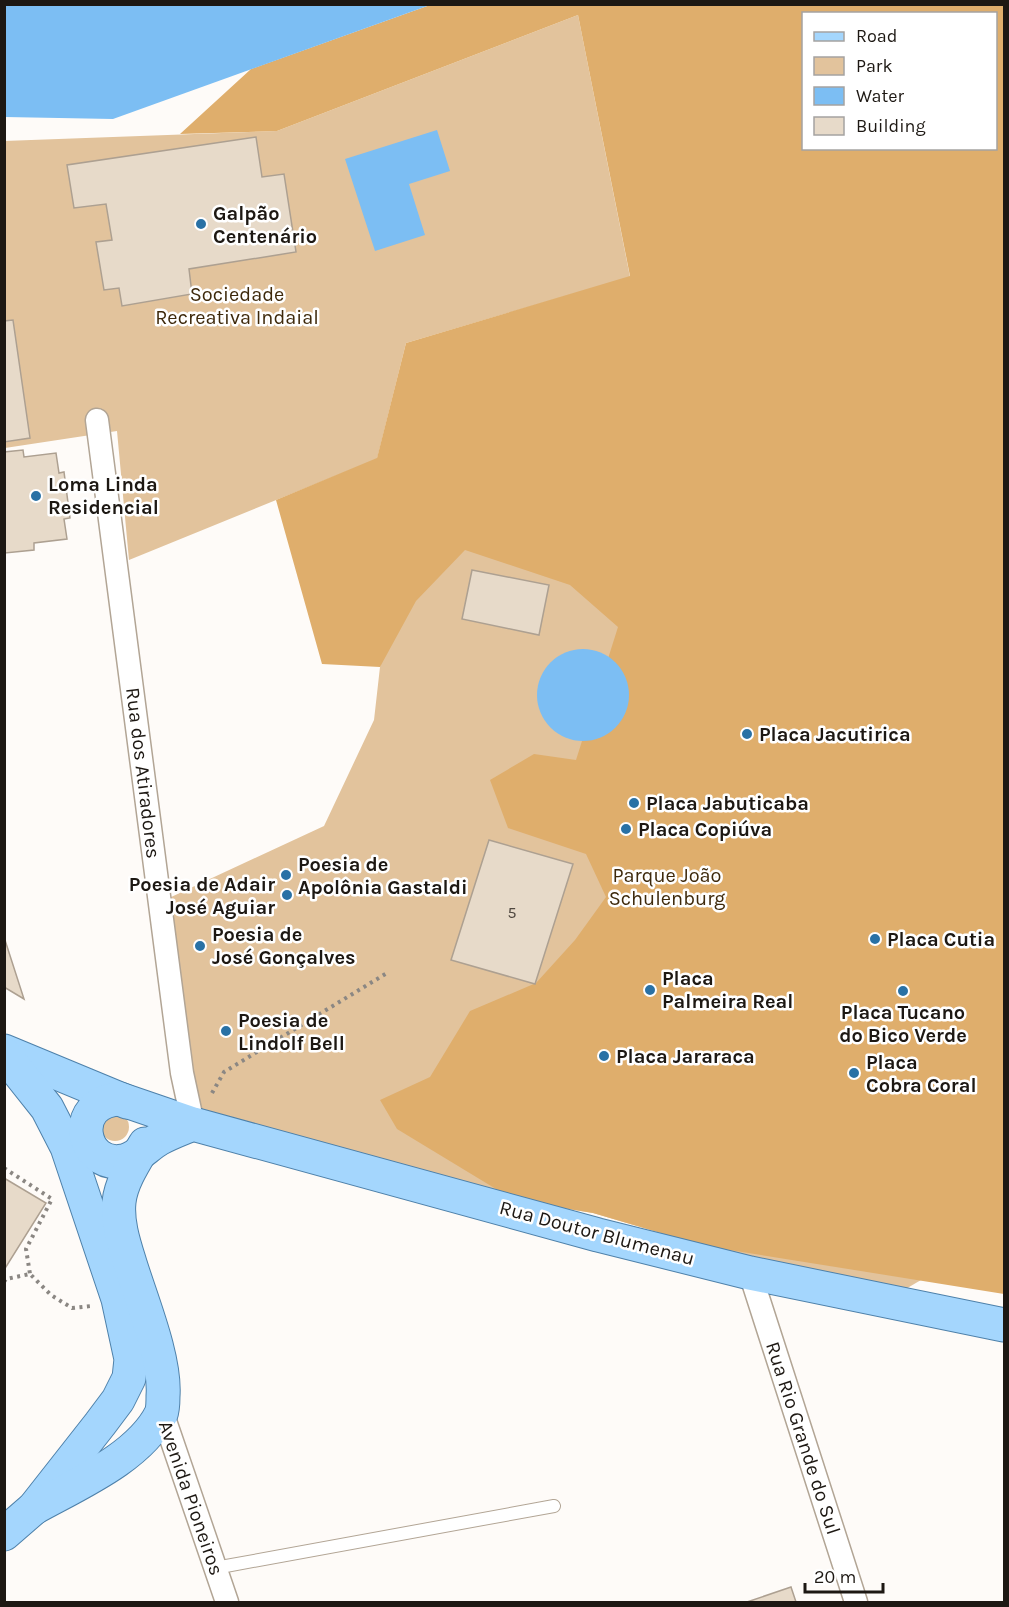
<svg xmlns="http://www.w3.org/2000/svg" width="1009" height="1607" font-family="Karla,sans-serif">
<rect width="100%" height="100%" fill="#fefbf8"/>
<g fill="#e2c39c">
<path d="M578,15L630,277L406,343L377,459L129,560L117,431L5,448L4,141L277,131Z"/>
<path d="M482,518L1004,647L960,1257L904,1290L705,1246L593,1213L514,1200L195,1109L169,898L324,826L374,720L380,667L401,560Z"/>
<circle cx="115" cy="1127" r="14"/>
</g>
<path fill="#dfae6c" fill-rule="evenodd" d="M430,5H1004V1294L705,1246L593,1213L514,1200L397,1129L380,1100L430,1077L470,1011L536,983L575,940L606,897L586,854L508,828L490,780L534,754L576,760L618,627L570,585L465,550L416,601L380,667L322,664L276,500L377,458L406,343L630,276L578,15L277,131L180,134L251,69ZM804,14H996V148H804Z"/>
<g fill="#7cbef3">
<path d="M5,4H430V5L113,119L5,117Z"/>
<path d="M437,130L450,171L409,184L425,235L375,251L345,159Z"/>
<circle cx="583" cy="695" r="46"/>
</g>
<g fill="#e7dac9" stroke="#ada091" stroke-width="1.5">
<path d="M256,137L262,177L284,174L296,252L189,269L192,294L122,306L119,288L104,290L96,242L112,240L106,204L74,208L67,165Z"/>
<path d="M13,320L30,438L4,442V321Z"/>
<path d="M23,450L24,457L56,453L59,473L64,472L70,518L64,519L67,539L34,543V550L5,553L4,452Z"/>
<path d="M472,570L549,585L539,635L462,619Z"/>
<path d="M489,840L573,864L535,984L451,960Z"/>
<path d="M4,937L24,999L4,987Z"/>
<path d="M4,1178L46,1203L4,1270Z"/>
<path d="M791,1587L796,1602H747Z"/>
</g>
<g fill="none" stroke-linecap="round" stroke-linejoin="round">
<g stroke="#b2a595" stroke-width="14">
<path id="lane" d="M215,1568L554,1506"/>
</g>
<g stroke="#b2a595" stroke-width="25">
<g id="street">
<path d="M97,420L182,1073L193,1124"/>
<path d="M750,1273L856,1602"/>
<path d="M162,1412L227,1602"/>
</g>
</g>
<g stroke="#4e81aa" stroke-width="35">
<g id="primary">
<path d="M4,1051L127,1102"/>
<path d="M4,1054L47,1108L67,1147L118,1299L131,1359L129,1378L118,1400L100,1424L34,1508L4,1534"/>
<path d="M193,1124C181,1129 170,1133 159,1139C147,1146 136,1159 123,1161C81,1169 68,1101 120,1099L193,1124L598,1235L750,1273L1004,1325"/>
<path d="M34,1508C75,1485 139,1458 161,1414C163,1409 163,1402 163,1396C166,1358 140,1297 129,1260C123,1241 117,1221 119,1202C121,1182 135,1161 145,1144"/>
</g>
</g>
<g stroke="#8b8783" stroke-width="4" stroke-dasharray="3 4.5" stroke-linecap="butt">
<path d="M212,1093L224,1072L387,973"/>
<path d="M4,1168L52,1199L26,1249L30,1274"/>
<path d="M4,1282L6,1279L30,1274L51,1295L72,1308L91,1306"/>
</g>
<use href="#lane" stroke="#fff" stroke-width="12"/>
<use href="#street" stroke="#fff" stroke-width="22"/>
<use href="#primary" stroke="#a4d6fd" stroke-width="33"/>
</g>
<g fill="#2971a5" stroke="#fff" stroke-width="2">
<circle cx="201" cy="224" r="6"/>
<circle cx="36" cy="496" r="6"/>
<circle cx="747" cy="734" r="6"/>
<circle cx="634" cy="803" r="6"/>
<circle cx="626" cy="829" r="6"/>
<circle cx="286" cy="875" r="6"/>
<circle cx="287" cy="895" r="6"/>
<circle cx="875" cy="939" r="6"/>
<circle cx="200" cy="946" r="6"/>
<circle cx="650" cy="990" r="6"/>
<circle cx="903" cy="991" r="6"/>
<circle cx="226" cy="1031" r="6"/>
<circle cx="604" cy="1056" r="6"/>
<circle cx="854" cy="1073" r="6"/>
</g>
<g text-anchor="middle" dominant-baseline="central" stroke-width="5" stroke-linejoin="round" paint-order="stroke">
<g font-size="16" fill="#504840">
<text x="512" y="912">5</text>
</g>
<g font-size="20" font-weight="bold" fill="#1d1813" stroke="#fff" text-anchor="start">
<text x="213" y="213">Galpão<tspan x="213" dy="23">Centenário</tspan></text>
<text x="48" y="484">Loma Linda<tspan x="48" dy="23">Residencial</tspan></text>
<text x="759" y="734">Placa Jacutirica</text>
<text x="646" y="803">Placa Jabuticaba</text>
<text x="638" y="829">Placa Copiúva</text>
<text x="298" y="864">Poesia de<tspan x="298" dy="23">Apolônia Gastaldi</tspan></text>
<text x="275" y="884" text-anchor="end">Poesia de Adair<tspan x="275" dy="23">José Aguiar</tspan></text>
<text x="212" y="934">Poesia de<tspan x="212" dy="23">José Gonçalves</tspan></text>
<text x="887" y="939">Placa Cutia</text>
<text x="662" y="978">Placa<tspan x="662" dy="23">Palmeira Real</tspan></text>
<text x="903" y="1012" text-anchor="middle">Placa Tucano<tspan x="903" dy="23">do Bico Verde</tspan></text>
<text x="238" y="1020">Poesia de<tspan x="238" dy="23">Lindolf Bell</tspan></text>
<text x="616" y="1056">Placa Jararaca</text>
<text x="866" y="1062">Placa<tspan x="866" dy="23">Cobra Coral</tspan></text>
</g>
<g font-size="20" fill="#3e290b" stroke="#fff">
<text x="237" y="294">Sociedade<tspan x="237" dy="23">Recreativa Indaial</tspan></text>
<text x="667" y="875">Parque João<tspan x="667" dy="23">Schulenburg</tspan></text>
</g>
<g font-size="20" fill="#1d1813" stroke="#fff">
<text transform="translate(143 773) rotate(83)">Rua dos Atiradores</text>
<text transform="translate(597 1233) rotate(15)">Rua Doutor Blumenau</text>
<text transform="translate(803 1438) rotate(72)">Rua Rio Grande do Sul</text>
<text transform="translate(191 1498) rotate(71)">Avenida Pioneiros</text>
</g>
</g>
<rect width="1009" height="1607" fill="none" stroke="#1d1813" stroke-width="12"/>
<rect x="802" y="12" width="195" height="138" fill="#ffffff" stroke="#a5a3a1" stroke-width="1.5"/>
<rect x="814" y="32" width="30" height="9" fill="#a4d6fd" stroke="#a5a3a1" stroke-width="1.5"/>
<text x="856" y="42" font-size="18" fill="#1d1813">Road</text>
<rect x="814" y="57" width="30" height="18" fill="#e2c39c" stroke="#a5a3a1" stroke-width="1.5"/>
<text x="856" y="72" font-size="18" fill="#1d1813">Park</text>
<rect x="814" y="87" width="30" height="18" fill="#7cbef3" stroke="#a5a3a1" stroke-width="1.5"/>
<text x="856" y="102" font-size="18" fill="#1d1813">Water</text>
<rect x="814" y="117" width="30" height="18" fill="#e7dac9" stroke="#a5a3a1" stroke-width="1.5"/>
<text x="856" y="132" font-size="18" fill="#1d1813">Building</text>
<path d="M805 1583v9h78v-9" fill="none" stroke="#1d1813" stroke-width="3"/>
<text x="814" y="1583" font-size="18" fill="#1d1813" stroke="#ffffff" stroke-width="4.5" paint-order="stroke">20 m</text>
</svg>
